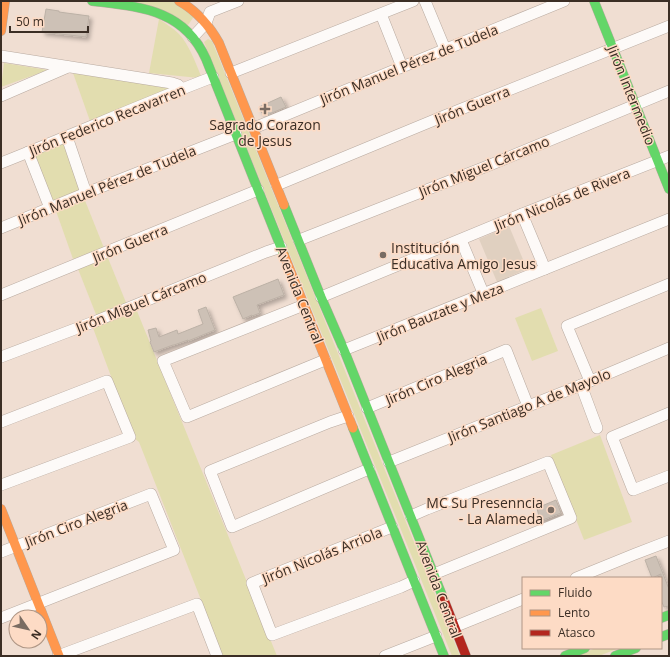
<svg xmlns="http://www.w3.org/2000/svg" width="670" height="657" font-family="'Open Sans',sans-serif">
<defs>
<filter id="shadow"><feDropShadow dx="3" dy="3" stdDeviation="2" flood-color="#0004"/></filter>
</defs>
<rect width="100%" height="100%" fill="#f0ded2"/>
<path fill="#e0d0c0" d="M509,226L527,269L497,282L479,239Z"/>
<g fill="#e2ddaf">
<path d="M125,1H174L195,15L188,25Z"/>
<path d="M159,19C166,24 173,28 179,34C189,45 195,61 201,76L199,78L149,73Z"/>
<path d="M208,39L212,41L460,656H452L204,42Z"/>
<path d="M4,63L48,70L1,87Z"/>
<path d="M73,73L168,87V90L90,121Z"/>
<path d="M63,143L82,191L51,204L32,156Z"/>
<path d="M84,198L104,248L73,259L56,211Z"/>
<path d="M108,258L127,305L97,317L78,269Z"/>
<path d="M541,308L558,351L532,361L515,318Z"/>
<path d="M137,311L277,656H223L139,442L134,438L93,328Z"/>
<path d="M600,435L632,522L584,540L551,455Z"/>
<path d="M596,648H619L599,656H576Z"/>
</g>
<g fill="#cdc1b6" stroke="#bcb1a6" filter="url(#shadow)">
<path d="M46,9L59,11V12L89,16L86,37L42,32Z"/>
<path d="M281,97L286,107L267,115L261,112L259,107Z"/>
<path d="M278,279L284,295L257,305L260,313L252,316V315L243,319L233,297Z"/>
<path d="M206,307L215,330L188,341V340L174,345H173L154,352L150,342L151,341L148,330L156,328L159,337L177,330L178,334L203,324L198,310Z"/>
<path d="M556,500L561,513L540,521L537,508Z"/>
<path d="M656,556L669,589V606L664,607L661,600V574L652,578L645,560Z"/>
</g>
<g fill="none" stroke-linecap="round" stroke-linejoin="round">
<g stroke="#b8aaa0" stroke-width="12">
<g id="street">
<path d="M425,1L445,49"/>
<path d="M381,14L402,67"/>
<path d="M193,37L206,23L210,12L238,1"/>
<path d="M1,56L172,83L178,85L182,89"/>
<path d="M231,73L413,1"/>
<path d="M1,96L68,67"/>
<path d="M254,128L402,67L564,1"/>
<path d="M67,137L86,193"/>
<path d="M28,152L50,208"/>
<path d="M1,163C72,135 142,104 213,77"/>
<path d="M277,185L444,116L669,26"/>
<path d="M522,214L545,269"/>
<path d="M1,228L86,193L236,134"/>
<path d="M299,240L490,165L669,91"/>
<path d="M461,240L484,295"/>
<path d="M1,295L258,190"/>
<path d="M321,297L522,214L669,156"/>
<path d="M304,305L163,361L187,417L325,360"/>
<path d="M344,350L669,219"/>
<path d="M1,357L96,321L266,252L281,247"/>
<path d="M590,381L567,326L669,284"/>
<path d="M581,385L597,428"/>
<path d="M367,408L506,350L528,406"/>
<path d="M669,413L612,437L633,490L669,476"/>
<path d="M348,416L330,422L210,471L232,527L369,469"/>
<path d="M1,422L107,381L130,437L1,485"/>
<path d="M389,462L581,385L669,348"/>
<path d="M411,516L427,509L548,462L571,518L434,574"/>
<path d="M392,527L252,583L272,635L401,587L414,581"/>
<path d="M1,552L151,494L174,550L1,618"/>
<path d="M576,578L635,554L669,541"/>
<path d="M454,627L523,599"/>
<path d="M58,656L197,604L217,656"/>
<path d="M385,656L436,636"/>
</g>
</g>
<g stroke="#b8aaa0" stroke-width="10">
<g id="fast">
<path d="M92,1C140,7 184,9 206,59L284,255"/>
<path d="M594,1L669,189"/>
<path d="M284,205L321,297L344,350L444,600"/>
<path d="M353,428L444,656"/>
<path d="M661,618L669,615"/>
<path d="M661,637L669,634"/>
<path d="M565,656L585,648"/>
<path d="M615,656L636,648"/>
</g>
</g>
<g stroke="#b8aaa0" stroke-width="10">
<g id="slow">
<path d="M179,1C197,11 209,25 219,43L284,205"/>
<path d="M1,31L5,1"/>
<path d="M284,255L353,428"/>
<path d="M1,509L59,656"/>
</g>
</g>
<g stroke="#b8aaa0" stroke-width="10">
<path id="jam" d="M444,600L466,656"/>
</g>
<use href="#street" stroke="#fdfaf8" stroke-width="11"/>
<use href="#fast" stroke="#63d668" stroke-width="9"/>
<use href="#slow" stroke="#ff974d" stroke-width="9"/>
<use href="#jam" stroke="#b3261e" stroke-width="9"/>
</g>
<g fill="#7a6c62" stroke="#fddbc5" stroke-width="1.5">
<path d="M263 103h4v4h4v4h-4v4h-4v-4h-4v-4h4z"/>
<circle cx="383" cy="255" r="4"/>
<circle cx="551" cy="510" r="4"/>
</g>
<g text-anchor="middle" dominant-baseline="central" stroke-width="3" stroke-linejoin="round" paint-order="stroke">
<g font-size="14" fill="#3b2e25" stroke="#fddbc5">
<text transform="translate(409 64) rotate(-22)">Jirón Manuel Pérez de Tudela</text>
<text transform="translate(632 95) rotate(68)">Jirón Intermedio</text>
<text transform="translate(472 105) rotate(-22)">Jirón Guerra</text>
<text transform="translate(107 120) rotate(-22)">Jirón Federico Recavarren</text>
<text transform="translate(484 166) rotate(-22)">Jirón Miguel Cárcamo</text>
<text transform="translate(107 185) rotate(-22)">Jirón Manuel Pérez de Tudela</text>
<text transform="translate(562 199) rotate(-22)">Jirón Nicolás de Rivera</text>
<text transform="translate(130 243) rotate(-22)">Jirón Guerra</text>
<text transform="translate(300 295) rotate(68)">Avenida Central</text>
<text transform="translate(141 302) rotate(-22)">Jirón Miguel Cárcamo</text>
<text transform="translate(440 312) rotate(-22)">Jirón Bauzate y Meza</text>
<text transform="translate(436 379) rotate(-23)">Jirón Ciro Alegria</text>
<text transform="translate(529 405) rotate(-22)">Jirón Santiago A de Mayolo</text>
<text transform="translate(76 523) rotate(-21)">Jirón Ciro Alegria</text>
<text transform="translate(322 555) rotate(-22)">Jirón Nicolás Arriola</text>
<text transform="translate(439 589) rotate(69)">Avenida Central</text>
</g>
<g font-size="14" fill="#3b2e25" stroke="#fddbc5">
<text x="265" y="124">Sagrado Corazon<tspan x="265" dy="16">de Jesus</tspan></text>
<text x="391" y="247" text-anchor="start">Institución<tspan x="391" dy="16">Educativa Amigo Jesus</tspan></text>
<text x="543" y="502" text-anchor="end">MC Su Presenncia<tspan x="543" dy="16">- La Alameda</tspan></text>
</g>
</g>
<rect width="670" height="657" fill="none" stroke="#3b2e25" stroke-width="4"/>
<rect x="522" y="577" width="140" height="72" fill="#fddbc5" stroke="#af9685"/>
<rect x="530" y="590" width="20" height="6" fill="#63d668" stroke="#af9685"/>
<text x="558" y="597" font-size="12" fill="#3b2e25">Fluido</text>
<rect x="530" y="610" width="20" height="6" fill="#ff974d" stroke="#af9685"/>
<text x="558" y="617" font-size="12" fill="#3b2e25">Lento</text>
<rect x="530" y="630" width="20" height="6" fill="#b3261e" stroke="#af9685"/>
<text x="558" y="637" font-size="12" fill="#3b2e25">Atasco</text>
<g transform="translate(28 629) rotate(124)"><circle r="19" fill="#fddbc5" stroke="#af9685"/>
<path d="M0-3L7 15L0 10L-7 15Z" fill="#7a6c62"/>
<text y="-6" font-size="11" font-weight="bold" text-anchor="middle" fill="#3b2e25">N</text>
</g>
<path d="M10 26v6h78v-6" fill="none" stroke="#3b2e25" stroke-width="2"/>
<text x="16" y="26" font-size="12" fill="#3b2e25" stroke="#fddbc5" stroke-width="3" paint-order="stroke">50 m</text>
</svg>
